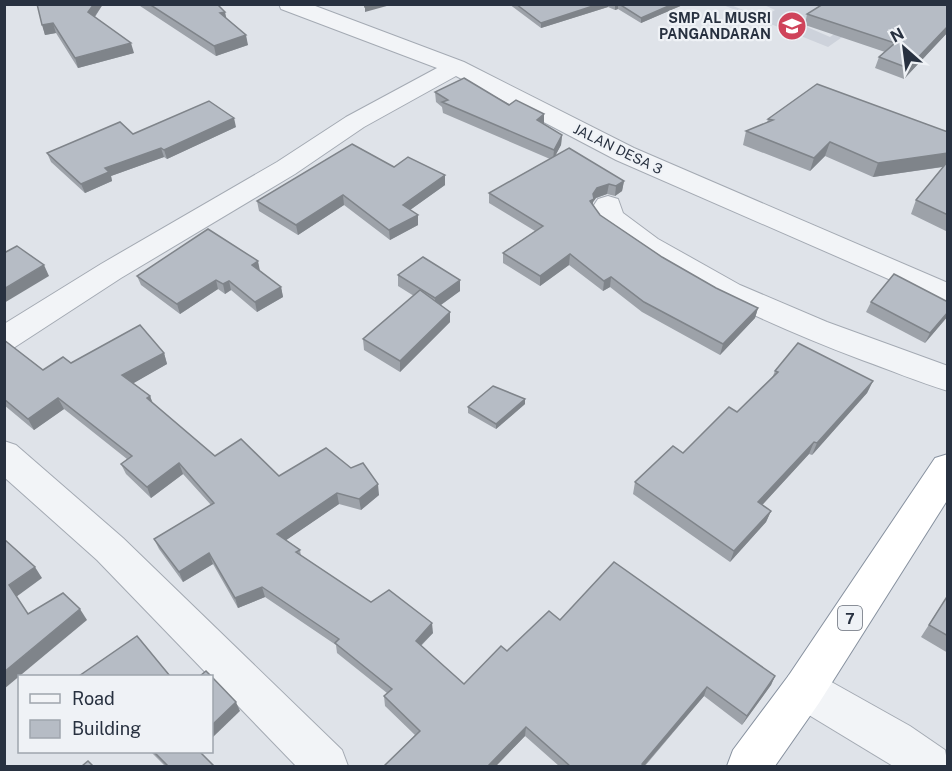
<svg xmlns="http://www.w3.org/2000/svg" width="952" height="771" font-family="'Public Sans',sans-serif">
<rect width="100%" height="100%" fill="#dfe3e9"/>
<path fill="#cdd2db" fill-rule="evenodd" d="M723,5H731L762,18L775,10L764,5H888L828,47ZM825,15L848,24L830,37L807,27Z"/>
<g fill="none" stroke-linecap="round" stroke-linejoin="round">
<g stroke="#a4aab3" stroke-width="2">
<g id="minor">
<path d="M279,4H310L464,62L634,148L948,283V305L616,160L456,76L364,127L295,174L121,278L15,347L4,350V324L101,264L277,162L346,117L437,68L281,9Z"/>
<path d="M608,196L618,199L623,213L658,239L740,285L827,322L948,366V391C918,382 890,370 862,360C767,324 681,285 600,223L596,217L594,205L598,199Z"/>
<path d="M4,441L16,445L123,538L342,750L348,766H296L212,679V676H209L97,560L4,477Z"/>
<path d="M804,669L819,675L910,726L945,750L948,766H893L789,703L783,689L789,675Z"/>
</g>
</g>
<g stroke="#87919f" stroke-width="2">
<path id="highway" d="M948,454V499L819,703L775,766H727L733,750L789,675L935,458Z"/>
</g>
<use href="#minor" fill="#f2f4f7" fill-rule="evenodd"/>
<use href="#highway" fill="#fff" fill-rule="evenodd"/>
</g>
<g fill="#9da2a9">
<path d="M37,4H103L95,17L134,53L78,68L56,33L45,35Z"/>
<path d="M137,4H217L226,19L248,45L216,56Z"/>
<path d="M509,4H685L641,23L618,9L615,10L608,7L541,28Z"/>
<path d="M948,4V32L904,79L875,68L879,57L885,52L805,25L807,14Z"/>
<path d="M435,92L509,105L544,114V124L562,135L561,145L555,156L624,181L622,191L615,196L607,194L596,198L593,202V206L600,215L662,257L716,288L758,308L755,318L720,355L642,312L610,287L603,291L569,265L540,286L503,263V253L535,231L489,203V193L550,159L443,113L442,107L436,102Z"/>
<path d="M768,119L948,132V232L911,214L916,200L943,167L873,177L825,156L810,171L743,145L746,131L767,123Z"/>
<path d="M236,127L167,159L164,157L111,176L112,181L85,193L51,162L47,153L133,134Z"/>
<path d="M394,167L445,185L410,210L418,225L390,240L344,205L298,235L259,211L257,201Z"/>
<path d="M260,271L281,287L283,297L257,312L231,290L225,294L218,289L180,314L141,285L137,276Z"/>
<path d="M398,275L460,291L441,305L450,322L400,372L364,350L363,339L414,296L398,286Z"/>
<path d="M871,302H948V316L925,343L866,312Z"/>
<path d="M4,340L43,370L71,363L164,353L167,364L133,383L150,396L153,404L215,456L279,476L379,495L361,510L339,504L286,540L300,550L301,556L371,602L433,633L421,646L464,684L507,651L560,620L775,676L771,685L742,725L704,696L645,766H559L525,736L496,766H384L415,735L385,706L384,696L387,693L337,653L336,645L265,597L238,608L213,564L183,582L159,549L154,539L211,505L183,474L151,498L126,474L121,464L127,459L64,409L34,430L4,405Z"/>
<path d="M775,371L873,381L867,393L812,455L809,454L762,505L771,511L766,522L730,562L633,494L635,482L683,453L737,412L772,378Z"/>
<path d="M525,404L496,429L468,413V407Z"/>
<path d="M948,595V653L921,637Z"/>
<path d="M151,752H200L214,766H165Z"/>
</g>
<g fill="#7f848a">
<path d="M94,4H103L91,22L88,12Z"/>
<path d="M375,4H394L365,12V7Z"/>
<path d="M599,4H608V7L541,28V23Z"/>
<path d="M618,4V9L615,10V5Z"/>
<path d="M673,4H685L641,23V18Z"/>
<path d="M225,12L227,21L220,13Z"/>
<path d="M53,23L56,33L45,35L42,25Z"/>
<path d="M948,26V32L904,79L908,68Z"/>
<path d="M246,35L248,45L216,56L214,46Z"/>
<path d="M131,43L134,53L78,68L75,58Z"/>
<path d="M544,114V125L537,120Z"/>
<path d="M234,118L236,127L167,159L164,150Z"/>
<path d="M562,135L561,145L553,160L554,150Z"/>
<path d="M830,142L825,156L810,171L814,158Z"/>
<path d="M161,148L164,157L111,176L112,181L85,193L81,184L105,168Z"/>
<path d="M948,153V166L873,177L878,163Z"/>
<path d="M445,175V185L403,215V205Z"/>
<path d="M624,181L622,191L615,196L616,186Z"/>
<path d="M609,184L607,194L596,198L593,202L592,209L590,201L593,194L597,188Z"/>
<path d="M343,195L344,205L298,235L296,225Z"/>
<path d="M418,215V225L390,240L389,230Z"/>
<path d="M570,254L569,265L540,286V276Z"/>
<path d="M258,261L260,271L252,265Z"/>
<path d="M44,265L49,276L4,303V289Z"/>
<path d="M611,277L610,287L603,291L604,281Z"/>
<path d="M216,280L218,289L180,314L177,304Z"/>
<path d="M460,280V291L435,309V298Z"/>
<path d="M229,281L231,290L225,294L223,284Z"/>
<path d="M281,287L283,297L257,312L255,302Z"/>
<path d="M758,308L755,318L720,355L723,344Z"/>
<path d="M450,312V322L400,372V361Z"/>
<path d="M948,312V316L925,343L930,333Z"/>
<path d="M164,353L167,364L127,387L122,375Z"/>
<path d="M873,381L867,393L812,455L817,443Z"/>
<path d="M150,396L154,407L147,398Z"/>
<path d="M58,398L64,409L34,430L28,419Z"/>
<path d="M525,399V404L496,429V424Z"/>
<path d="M814,442L809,454L754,514L758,502Z"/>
<path d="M179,463L183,474L151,498L147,487Z"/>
<path d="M378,484L379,495L361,510L359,499Z"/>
<path d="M337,493L339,504L279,545L277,534Z"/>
<path d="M771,511L766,522L730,562L734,551Z"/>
<path d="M209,553L213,564L183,582L179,572Z"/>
<path d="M35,567L42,578L16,597L9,585Z"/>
<path d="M262,587L265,597L238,608L235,598Z"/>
<path d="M80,609L87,620L4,689V672Z"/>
<path d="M432,623L433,633L416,650V641Z"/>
<path d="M775,676L771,685L742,725L747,716Z"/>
<path d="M707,687L704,696L644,766L642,764Z"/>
<path d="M236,702L240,711L212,738V725Z"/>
<path d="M526,727L525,736L496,766H488Z"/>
</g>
<g fill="#b6bcc5" stroke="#7f848a" stroke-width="1.5">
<path d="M37,4H94L88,12L131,43L75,58L53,23L42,25Z"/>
<path d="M149,4H217L225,12L220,13L246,35L214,46Z"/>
<path d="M364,4H375L365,7Z"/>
<path d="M516,4H599L541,23Z"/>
<path d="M619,4H673L641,18Z"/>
<path d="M823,4H948V26L908,68L879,57L895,43L807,14Z"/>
<path d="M464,78L509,105L516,100L544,114L537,120L562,135L554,150L442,102L448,100L435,92Z"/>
<path d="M817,84L948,132V153L878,163L830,142L814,158L746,131L773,120L768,119Z"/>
<path d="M209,101L234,118L164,150L161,148L105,168L109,172L81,184L47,153L120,122L133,134Z"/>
<path d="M352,144L394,167L408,157L445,175L403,205L418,215L389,230L343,195L296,225L257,201Z"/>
<path d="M569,148L624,181L616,186L609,184L597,188L593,194L594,199L590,201L600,215L662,257L716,288L758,308L723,344L644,302L611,277L604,281L570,254L540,276L503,253L543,226L489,193Z"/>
<path d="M948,161V215L916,200Z"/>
<path d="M208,229L258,261L252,265L281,287L255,302L229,281L223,284L216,280L177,304L137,276Z"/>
<path d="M17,246L44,265L4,289V253Z"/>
<path d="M423,257L460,280L435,298L398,275Z"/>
<path d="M894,274L948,302V312L930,333L871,302Z"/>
<path d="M420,290L450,312L400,361L363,339Z"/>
<path d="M140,325L164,353L122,375L150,396L147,398L215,456L241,439L279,476L326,448L351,468L363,463L378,484L359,499L337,493L277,534L300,550L296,552L371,602L389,590L432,623L416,641L464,684L501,646L507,651L549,611L560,620L614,562L775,676L747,716L707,687L642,764L645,766H570L526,727L488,766H384L420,731L384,696L392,689L335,643L339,639L262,587L235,598L209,553L179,572L154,539L214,503L179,463L147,487L121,464L132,456L58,398L28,419L4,399V340L43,370L63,357L71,363Z"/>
<path d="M798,343L873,381L817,443L814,442L758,502L771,511L734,551L635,482L673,446L683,453L729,407L737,412L778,372L775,371Z"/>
<path d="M493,386L525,399L496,424L468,407Z"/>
<path d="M4,539L35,567L9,585L28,614L63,593L80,609L4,672Z"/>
<path d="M948,595V636L929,625Z"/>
<path d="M137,636L170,676H79Z"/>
<path d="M206,671L211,676H200Z"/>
<path d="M212,677L236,702L212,725Z"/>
<path d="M154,752H200L214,766H168Z"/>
<path d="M88,761L93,766H82Z"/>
</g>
<defs>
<g id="school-disc" transform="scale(1.5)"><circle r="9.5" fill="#cf435a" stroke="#eff2f6"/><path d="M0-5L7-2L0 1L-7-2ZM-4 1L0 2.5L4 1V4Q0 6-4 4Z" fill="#fff"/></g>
</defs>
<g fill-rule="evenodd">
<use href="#school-disc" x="792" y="26"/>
</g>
<g text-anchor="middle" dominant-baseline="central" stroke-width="4.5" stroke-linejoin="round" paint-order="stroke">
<g font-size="14" font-weight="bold" fill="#283140" stroke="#eff2f6" text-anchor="end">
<text x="771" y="18">SMP AL MUSRI<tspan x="771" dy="16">PANGANDARAN</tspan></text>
</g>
<g font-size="14" fill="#283140" stroke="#eff2f6">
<text transform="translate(618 149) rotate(26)">JALAN DESA 3</text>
</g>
<rect fill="#eff2f6" stroke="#646b77" stroke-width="1.5" x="838" y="606" width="24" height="24" rx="4.5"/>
<g font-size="15" font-weight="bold" fill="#283140">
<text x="850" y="618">7</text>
</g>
</g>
<rect width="952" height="771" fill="none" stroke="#283140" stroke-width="12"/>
<rect x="18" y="675" width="195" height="78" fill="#eff2f6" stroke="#9fa5ad" stroke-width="1.5"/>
<rect x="30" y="694" width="30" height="9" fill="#f2f4f7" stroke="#9fa5ad" stroke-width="1.5"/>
<text x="72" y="705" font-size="18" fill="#283140">Road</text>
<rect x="30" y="720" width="30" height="18" fill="#b6bcc5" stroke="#9fa5ad" stroke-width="1.5"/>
<text x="72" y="735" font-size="18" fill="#283140">Building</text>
<g transform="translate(904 48) rotate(332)" stroke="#eff2f6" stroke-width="4.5" paint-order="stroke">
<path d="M0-4.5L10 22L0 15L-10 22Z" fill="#283140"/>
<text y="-9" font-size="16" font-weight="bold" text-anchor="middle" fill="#283140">N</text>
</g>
</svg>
